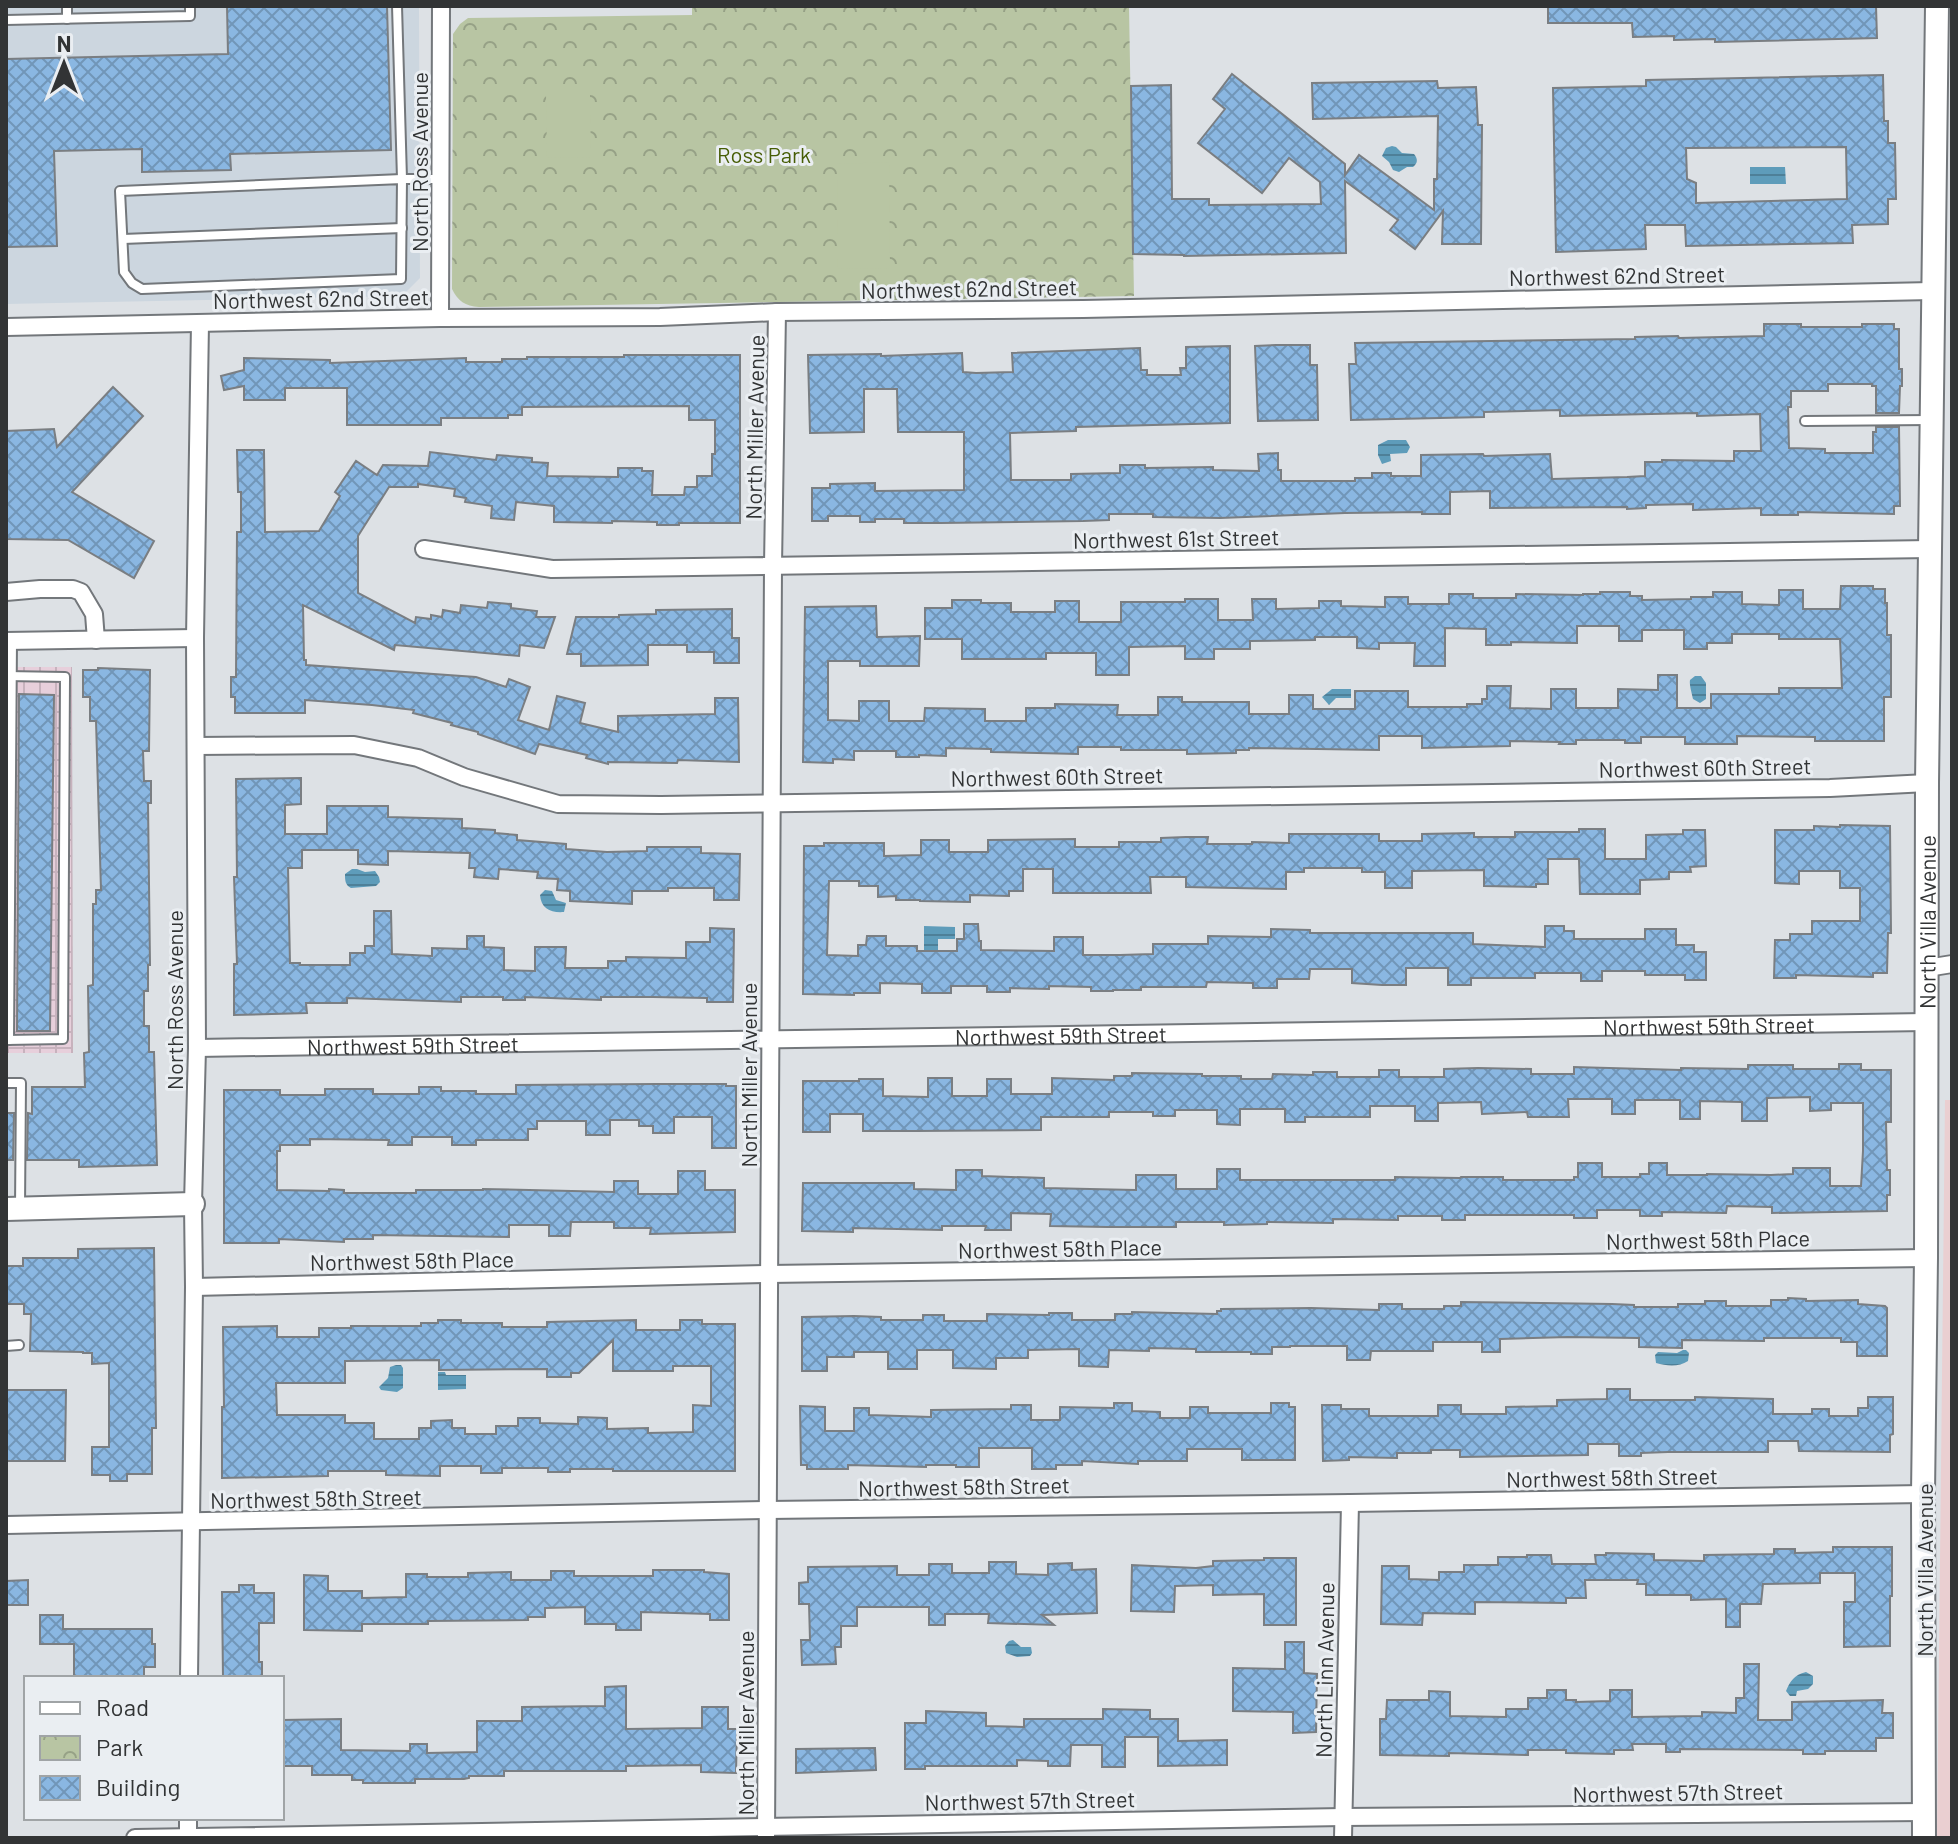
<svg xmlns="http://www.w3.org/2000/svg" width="1958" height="1844" font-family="Barlow,sans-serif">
<defs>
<pattern id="industrial-grid" width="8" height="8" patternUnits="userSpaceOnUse" patternTransform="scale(2)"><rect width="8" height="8" fill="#e7cfdb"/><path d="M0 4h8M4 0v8" fill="none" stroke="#c7b2bd"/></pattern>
<pattern id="park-crowns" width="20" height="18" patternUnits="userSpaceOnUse" patternTransform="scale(2)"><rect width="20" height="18" fill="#b8c5a3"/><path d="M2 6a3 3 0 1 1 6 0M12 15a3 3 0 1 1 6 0" fill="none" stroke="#96a186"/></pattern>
<pattern id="water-rules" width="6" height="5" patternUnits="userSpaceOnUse" patternTransform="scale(2)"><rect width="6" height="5" fill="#5e9cba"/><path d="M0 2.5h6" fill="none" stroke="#4e8098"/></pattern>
<pattern id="building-cross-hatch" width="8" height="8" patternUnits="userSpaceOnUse" patternTransform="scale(2)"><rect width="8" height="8" fill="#8ab7e2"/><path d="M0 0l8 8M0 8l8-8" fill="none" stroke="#7196b8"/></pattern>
</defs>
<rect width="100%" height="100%" fill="#dde1e5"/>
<path fill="#ccd6df" d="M6,6H419L420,278L402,296L6,304Z"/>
<path fill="url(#industrial-grid)" d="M6,667H72L73,1053H6Z"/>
<path fill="#eacfd1" d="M1945,1100H1952V1838H1937Z"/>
<path fill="url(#park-crowns)" d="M692,6H1129L1134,296L479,307C465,306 458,301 452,289L453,34L460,24L468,18L692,15Z"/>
<g fill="#b8c5a3">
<path d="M546,94H590L591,157L547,158Z"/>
<path d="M889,162L890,268L838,269L837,164Z"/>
</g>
<g fill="url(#water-rules)">
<path d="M1392,146L1396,147L1402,153L1414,154C1418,159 1418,163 1413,167H1407L1399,172L1393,170L1389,162L1382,156L1386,148Z"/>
<path d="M1750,167H1785L1786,184H1750Z"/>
<path d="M1388,440H1406L1410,447L1407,453L1390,454L1391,461L1382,464L1378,455V445Z"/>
<path d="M1695,676H1701L1706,683V699L1700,703L1693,699C1692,694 1689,684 1690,680Z"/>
<path d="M1332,689H1351V698H1336L1329,705L1322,697Z"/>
<path d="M352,869H357L365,872L375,871L379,877L380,882L376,886L351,888C345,885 345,880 345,874Z"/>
<path d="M545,890L552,891L556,900L566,903L564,912C551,913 541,909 540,895Z"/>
<path d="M924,926L955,927V939H938V950H924Z"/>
<path d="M1683,1350H1686L1689,1353L1688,1361C1679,1367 1667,1366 1656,1363L1655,1355L1658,1352L1677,1353Z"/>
<path d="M396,1365H401L403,1368V1388L397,1392L381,1390L379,1387L388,1378L390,1367Z"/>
<path d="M438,1372H445L446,1375H466V1389L438,1390Z"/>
<path d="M1013,1640L1021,1647H1031L1032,1653L1030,1656L1017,1657L1006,1653L1005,1646L1009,1641Z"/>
<path d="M1806,1672L1813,1676V1684L1808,1689L1797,1691L1796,1696H1790L1786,1691C1790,1681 1794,1675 1806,1672Z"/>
</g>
<g fill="url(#building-cross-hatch)" stroke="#7a7e82" stroke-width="2" fill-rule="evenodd">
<path d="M227,6H387L391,150L230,154L231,170L142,172V149L54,151L57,246L6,247V59L228,54Z"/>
<path d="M1548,6H1876L1877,38L1715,42V39L1674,40V36L1633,37L1632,23H1548Z"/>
<path d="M1232,74L1345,164V175L1359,155L1434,210V179H1437L1438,116L1313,119L1312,83L1437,81L1438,88L1476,87L1478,125H1482L1481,244H1442L1443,211L1415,249L1390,230L1398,220L1345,181L1346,253L1184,256V255L1133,254L1131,86L1171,85L1172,199H1209V205L1321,204L1320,182L1289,158L1262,193L1198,143L1225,109L1213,99Z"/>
<path d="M1883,75L1884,121H1888V143H1895L1896,199H1888V224L1852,225L1853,243L1686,246L1685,225H1645L1646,249L1556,252L1553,88L1646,86V80ZM1846,147L1847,199L1696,203V183L1687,179L1686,148Z"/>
<path d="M1764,324H1801V327H1862V324H1894V329H1899V369H1902V386H1900L1899,413H1876V386H1872V384H1828V391H1791V407H1788L1789,448L1825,449V453H1873V432H1876V427H1899L1900,506H1894V514L1798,512V515H1761V508L1693,510V504L1646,505V508L1627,509V507L1490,508V491L1450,492V514H1422V512L1345,513L1220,518L1153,517V514H1109V520L1083,521L941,523H904V519H875V522H860V516H828V521H812V488H830V484L875,483V491L964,490V432H898L897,389H864V432L810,433L808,355L881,354V356L962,353L963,372L976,373L1013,372L1012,353L1140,348L1141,370H1147V375H1181L1180,368H1186V347L1230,346V423L1076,427V431L1010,433L1011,480H1071V474L1120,473V465H1145V468L1213,467V470L1259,471L1258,454L1278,453V470H1281V481H1355V478H1372V473H1391V476H1421V455L1483,454L1484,456L1550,454L1552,479L1627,477L1645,476V462H1662V460L1734,461V451H1761L1760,414L1697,416V413L1560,416V410L1484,412V417L1351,420L1349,364H1356L1355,343L1635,339V337L1678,336L1679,338L1764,336Z"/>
<path d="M1276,345H1310V365H1317L1318,420L1258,421L1255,346Z"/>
<path d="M624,355H740V523H679V525H657V522L612,521V523L554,522V506L516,502L514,520L491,518L492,506L465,502L466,498L454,496L455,489L418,484V487H389L358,536V593L415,623L416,617L431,619V615L442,617L443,610L460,613L461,605L487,608L488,602L511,604V608L537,611L536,617H555L544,648L520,645L519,656L395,645L394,650L303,605L304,660H306V665L476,677L506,687L509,679L530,687L518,720L549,730L557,696L585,703L580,723L618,732V716L715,714V698H738L739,762L678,760L677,763L608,762V764L586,758L587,755L539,744L535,754L478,734V732L451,725L452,723L413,713L414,710L372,705L305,700V713H235V697H231V677H236L237,532H241V492H238L237,450H264L265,532L319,531L340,496L335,492L356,461L377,475L383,465L428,466L430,452L496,460L497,455L532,458V462L548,463L547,476L618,477V468H642V471H653L652,495H684L685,487H697V476H712V454H715V420H689V406L522,407V415H508V418H441V425H347V388H285V400H244V386L224,390L221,376L244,370V358L330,360V363L466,358V362H502V359H527V357H624Z"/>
<path d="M113,387L143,416L72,492L154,541L134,578L68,540L6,539V431L54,429L57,447Z"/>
<path d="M1841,586H1873V589H1885V603H1887V635H1891V697H1884V741H1815V737L1737,736V744H1685V737H1641V743H1625V740H1576V744H1559L1560,742L1510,741V746L1422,748V736H1379V750L1249,748V750H1236V753L1187,754V750H1121V747H1078V754L991,752V749L946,748V756L919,755V757H896V751H854V760L833,759V763L803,762L805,607L876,606L877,637L920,636L919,666H860V661H828V720L859,721V701H889V721H924L925,708L985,709V721H1026V708H1055V704L1118,705L1117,715H1158V697H1182V702H1249V714H1289V695H1313V709H1355V691H1408V707H1467V704H1482V699H1487V686H1511L1510,708L1551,709V689H1576V708H1618V689L1658,690V675H1677V708H1711V694H1779V688H1842L1840,639H1779V634H1732V643H1707V649H1684V630H1642V641H1619V626H1577V643L1511,642V645H1486V629L1445,628V666H1414L1415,643H1379V649L1357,648V637H1315V640L1250,641V649H1214V659H1185V646L1129,647V675H1096V653H1046V659H962V639H925V608H952V600H981V603H1011V612H1055V601H1079V622H1121V602H1185V599H1218V620H1253L1252,599H1276V609L1319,608V601H1341V606L1385,607V597H1408V604H1449V594H1473V598H1516V594L1583,595V594H1600V592H1630V596H1642V600L1691,599V597H1713V592H1742V604L1779,605V590H1803V609H1840Z"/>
<path d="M732,609V638H739V663H714V652H687V645H648V665L581,666V654H567L576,617H619V615L656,614V610Z"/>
<path d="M98,668L150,670L149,751H143L144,781H151V803H148L150,965H148V991H144V1026H149V1052H154L157,1165L79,1167V1160H27L28,1113L32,1114V1087H85L84,1053L89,1052L88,986L93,985V904H96V890H101L96,721H90V697H83V670H98Z"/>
<path d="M19,694L54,695L50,1031H17Z"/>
<path d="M301,778V804L285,805V834H327V806H388V817L462,819V828L495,830V833L517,835V840L566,844V849L607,852L647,851V847H701V853L740,854L739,900H714V888H668V891H632V904L570,901V891L557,890L558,879L537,878L538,872L499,869L498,879L474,877L475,868H469L470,853L388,851V865L358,864V850H302V868H288L290,963H300V965H350V953H365V946H374V911H391L392,954L432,956V948L467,949V936H484V947L504,948V970L535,971V947H566L565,968H608V961H626V957L686,958V942H710V928L734,929L733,1002H707V998L653,997H601V1000L525,997V1000H503V997H461V1002L347,998V1003H306L307,1013L234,1015V964H237L234,877H237L236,779Z"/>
<path d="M1840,825L1890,826L1891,933H1888L1887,973H1873V977L1796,975V978H1774L1775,940H1790V934H1812V921H1860V888H1840V871H1799V884L1775,883V830H1814V826L1840,827Z"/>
<path d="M1579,829H1605V859H1646V835L1683,834V830H1705L1706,866L1690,867L1691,872H1669V879L1640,880V894H1580L1579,859H1548V884H1536V887L1484,886V870L1412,871V888H1385V872H1362V868H1304V872H1286V889L1186,887V877H1150L1151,893H1053V869H1023V891H1009V896L970,895V902L920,901V900H896V896L878,897V886H859V881H829L827,955L858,956V945H866L867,936H886V946H917V951H957V939H964V924H978L979,941H981V950L1054,951V937H1083V955H1120L1153,954V944H1208V936L1271,937V929L1310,930V933H1473V944L1545,947V926H1564V931H1574V939H1645V929H1676V945H1694V952H1706V980H1685V975H1645V971H1602V981H1581V973H1535V978H1471V985H1448V968H1406V985H1382L1352,983V969H1310L1309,979H1277V988H1253V983L1207,982L1206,987H1141V990H1113V991H1091V987L1049,986V989L1010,988V992H987V986H951V993H922V984L880,983V993H854V995L803,994L804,846H824V843H884V856L921,855V840H949V852H988V840L1075,839V847H1119V842H1161V838L1186,837H1208L1207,844H1252V842L1289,843V834H1379V841H1422V834L1474,833V837H1515V832H1579Z"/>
<path d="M1839,1064H1861V1070H1891V1122H1886L1887,1170H1890V1195H1887V1211L1772,1213V1207L1727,1206L1726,1213L1662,1212V1216H1640V1210H1597V1218H1574V1215H1465V1220H1442V1216H1398V1220L1333,1219V1223L1267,1222V1224L1224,1225V1222H1176V1227H1107L1050,1226L1051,1214L1011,1213V1230H985L986,1226H942V1230L853,1228V1232L802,1231L803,1183H914V1189L956,1190V1170H982V1176L1044,1178V1188L1136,1190V1175H1176V1189H1217V1169H1240V1180H1395V1177L1460,1178L1461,1177H1503V1180H1574V1177H1578V1163H1602V1177H1640V1174H1649V1163H1667V1175H1707V1174L1771,1175L1793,1174V1168H1830V1186H1861L1863,1151V1103H1831V1110L1810,1111V1097L1767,1098V1121H1742V1102L1700,1101V1119H1680V1100H1635V1114H1612V1099H1568L1569,1117H1528L1527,1112L1482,1114L1481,1102L1438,1103V1121H1415V1106H1370V1117H1305V1122H1285V1109H1240V1125L1217,1124V1110H1175V1116H1153V1112H1109V1117H1041V1130L915,1131H863V1114H830V1132H803V1081H859V1079H883V1096L928,1097V1078H952V1096H987V1079H1011V1094H1052V1078L1114,1080V1076H1132V1073L1202,1074V1076H1241V1079H1272L1273,1074L1313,1075V1072H1337V1077H1379V1070H1399V1077H1444V1069L1478,1068L1531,1069V1074H1574V1067L1681,1070V1068L1748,1069V1065H1793V1069H1839Z"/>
<path d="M654,1084H726V1086H736V1148H712V1117H674V1133H653V1126H639V1120H610V1135H586V1121H537V1129H528V1140H476V1145H452V1137H412V1145H388L389,1140L310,1139V1145H280V1151H277V1190L329,1191V1189L344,1190V1193H416V1190H483V1189L614,1192V1181H638V1194H678V1171H705V1190H735V1232L650,1234L651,1228H614V1222H571L570,1236H549V1225H509V1237L373,1235V1239H344V1242L279,1239V1243H224V1090H280V1095H325V1089H373V1094H419V1087H441V1091H476V1094H516V1085Z"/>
<path d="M6,1113H14L13,1160H6Z"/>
<path d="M154,1248L156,1428H152V1474H127V1481H110V1475H92V1447H109V1363L92,1364V1353H83V1352L30,1351L31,1314H24V1304H6V1266H23V1258H78V1249Z"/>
<path d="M1788,1298L1806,1299V1301L1858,1300V1304L1885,1306L1887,1308V1356H1857V1342H1841V1338H1764V1341L1682,1340V1348L1639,1347V1338L1568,1337L1500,1339V1352H1482V1342H1433V1351H1371L1370,1360H1347V1346H1290V1347H1272V1354H1251V1352H1196V1349L1149,1348V1351L1109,1350L1108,1367L1079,1366V1349L1028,1350V1358H996V1369L953,1368V1350H917V1369H888V1352H854V1357H827V1371H802V1317L854,1316L881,1317V1320H923V1315H944V1321H987V1314L1049,1315V1313H1072V1320H1115V1314H1132V1312L1217,1314V1311H1221V1309L1311,1308L1379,1310V1304H1402V1309H1444V1306H1461V1302L1612,1304L1634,1305V1307H1678V1304H1705V1301H1726V1306H1771V1300H1788Z"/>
<path d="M438,1320H461V1323H502V1327H547V1322L636,1320V1330H680V1320H702V1324H735V1471H613V1469H570V1472H548V1468H502V1473H481V1466H440V1476L386,1475V1471H328V1476L222,1478V1407H224L223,1327L277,1326V1337H319V1328H351V1326H421V1323H438ZM613,1340V1371H673V1366H711V1406L693,1405V1432L648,1433V1428L607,1429V1418L578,1417V1424L540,1423V1418H518V1426H496V1434H465V1428H452V1420L431,1421V1428H419V1439H374V1423H345V1415H277L276,1383H345V1361L439,1360V1370L547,1369V1377H571V1373H579Z"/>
<path d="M1607,1389H1630V1400H1695V1397L1773,1399V1414H1812V1409H1829V1416H1858V1408H1868V1397H1893V1434L1890,1435V1452L1799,1451L1798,1441H1768V1452H1668L1641,1453V1456H1619V1444H1588V1455L1460,1457V1450H1431V1453H1397V1458L1349,1457V1460L1323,1461L1322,1405H1341V1409H1369V1416H1438V1405H1461V1414H1506V1407L1557,1406V1400L1607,1399Z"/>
<path d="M6,1390H66L65,1461H6Z"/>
<path d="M1114,1403H1132V1411L1160,1412V1418H1190V1407H1208V1413H1271V1403H1289V1407H1295V1460H1242V1449H1187V1461H1138V1464L1082,1461V1465H1056V1469H1032V1448H979V1467H956V1465H926V1467L848,1465V1469H807V1465H801L800,1406L825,1407V1431H854V1408H869V1415L931,1417V1410L1011,1409V1405H1031V1420H1060V1407L1114,1408Z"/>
<path d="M1833,1547H1892V1596H1890V1646L1844,1647V1602H1855V1573H1820V1583L1763,1584L1761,1604H1740V1627H1726V1599L1691,1600V1595H1646V1584H1637L1638,1580H1585L1586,1598H1566V1603L1475,1602V1614L1423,1613L1422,1625L1381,1624L1382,1566H1409V1579L1439,1580V1572H1464V1565H1498V1557H1527V1555H1551L1552,1564H1596L1595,1555H1606V1553L1654,1554V1560L1704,1561V1555L1774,1554V1549H1795V1553L1833,1552Z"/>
<path d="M1264,1558H1296V1625H1264V1594L1213,1595V1585L1175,1586L1174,1612L1131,1611L1132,1565L1196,1568L1213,1566V1561L1264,1560Z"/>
<path d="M989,1562H1016V1574L1048,1575V1564L1072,1563V1570L1096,1569L1097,1613L1042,1615L1054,1625L988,1623L989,1614H945V1625H929V1607H857V1626H841V1647H835L836,1664L802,1665L801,1640H810L809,1604H799V1583L808,1582V1567L897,1566V1575H929V1564H952V1573H989Z"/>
<path d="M653,1570H704V1572L729,1574V1620H710V1614L641,1612V1630H616V1624H585V1607L545,1608V1617H528V1620L428,1621V1624H362V1631L304,1630V1575L328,1576V1591H362V1598L406,1597V1574H427V1577H468V1573L511,1572V1580H551V1571H574V1576H653Z"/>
<path d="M28,1580V1605H6V1581Z"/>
<path d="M239,1585H254V1593H274V1623H259V1662H262V1678H223L222,1592H239Z"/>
<path d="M40,1615H63V1629H152V1644H155V1667H144V1678H74V1644H40Z"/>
<path d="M1285,1642H1304V1673L1317,1674L1316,1732L1293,1733V1712L1233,1711V1668L1285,1669Z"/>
<path d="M1744,1664H1759L1758,1720H1792V1702L1883,1700L1882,1713H1893V1738H1876V1751H1825V1754H1803V1750L1680,1749V1752H1666V1744H1632L1633,1750H1614V1754L1566,1753V1750H1528V1755L1449,1753V1756L1380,1755V1719H1386L1387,1700H1429V1691L1450,1692V1716L1506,1717V1709H1528V1698H1547V1690H1566V1700H1576V1702L1610,1701V1690H1632V1717L1702,1716V1712L1736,1713V1698H1744Z"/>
<path d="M626,1686V1729L702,1728V1707H728V1729H737L736,1773L701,1772V1765L626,1766V1771H504V1776H469V1778L464,1779H415V1783H363V1780H352V1775H312V1766H282V1720L341,1719V1750L410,1751V1744H427V1753L477,1752V1721H522V1707L605,1706V1687Z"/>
<path d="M1103,1709L1150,1710V1719H1178V1741L1227,1740V1765L1158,1766V1737H1125V1767H1102V1745H1071L1070,1766H1048V1761L1017,1760V1766H925V1769H905V1723H926V1711L986,1713V1726L1024,1727V1719H1103Z"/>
<path d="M875,1748L876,1770L796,1773V1749Z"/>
</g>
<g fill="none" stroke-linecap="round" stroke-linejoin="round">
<g stroke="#73777b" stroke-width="12">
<g id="lane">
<path d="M67,6V19"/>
<path d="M397,6L402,179H440"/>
<path d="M6,20L190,16V6"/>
<path d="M402,179L401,279L142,289L132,283L124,272L120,191Z"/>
<path d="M123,239L402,228"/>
<path d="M1805,421L1931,420"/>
<path d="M6,676L65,677L63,1039L6,1040"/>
<path d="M9,1040L12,641"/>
<path d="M6,1083H21L20,1208"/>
<path d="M6,1346L19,1345"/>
</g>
</g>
<g stroke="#73777b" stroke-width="20">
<g id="street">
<path d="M440,318L441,6"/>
<path d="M6,327L440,318L660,317L777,312L1083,309L1932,291"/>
<path d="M424,549L552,569L1930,549"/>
<path d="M6,592L40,589H73L81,592L94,614L96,640"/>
<path d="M6,641L195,638"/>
<path d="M196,746L354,745L418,758L464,777L558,804L661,805L1830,788L1927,783"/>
<path d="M1927,968L1952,964"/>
<path id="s1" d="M197,1048L1926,1022"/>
<path d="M194,1287L769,1274L1926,1258"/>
<path d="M6,1525L768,1510L1350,1503L1923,1494"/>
<path d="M189,1678L194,1287L193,1204L197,1048L195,638L200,323"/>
<path d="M188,1837V1818"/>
<path d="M135,1838L1343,1817L1925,1812"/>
<path d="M766,1838L773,566L777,312"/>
<path d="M1343,1838L1350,1503"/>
</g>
</g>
<g stroke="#73777b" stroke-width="26">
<g id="secondary">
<path d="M6,1209L193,1204"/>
<path id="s2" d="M1924,1838L1923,1494L1926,1258L1927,783L1937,6"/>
</g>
</g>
<use href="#lane" stroke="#fff" stroke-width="8"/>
<use href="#street" stroke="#fff" stroke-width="16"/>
<use href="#secondary" stroke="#fff" stroke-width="22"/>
</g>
<g text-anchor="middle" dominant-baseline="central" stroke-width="6" stroke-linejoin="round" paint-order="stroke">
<g font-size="22" fill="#465d05" stroke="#eaeef2">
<text x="764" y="154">Ross Park</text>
</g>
<g font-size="22" fill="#323435" stroke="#eaeef2">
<text transform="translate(419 162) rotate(-90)">North Ross Avenue</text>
<text transform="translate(1617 275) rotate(-1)">Northwest 62nd Street</text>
<text transform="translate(969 288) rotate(-1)">Northwest 62nd Street</text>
<text transform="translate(321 298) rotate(-1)">Northwest 62nd Street</text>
<text transform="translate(754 427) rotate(-89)">North Miller Avenue</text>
<text transform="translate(1176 538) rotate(-1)">Northwest 61st Street</text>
<text transform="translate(1705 767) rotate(-1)">Northwest 60th Street</text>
<text transform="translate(1057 776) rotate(-1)">Northwest 60th Street</text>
<text stroke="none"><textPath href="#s2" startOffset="916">North Villa Avenue</textPath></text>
<text transform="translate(174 1000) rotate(-90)">North Ross Avenue</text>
<text stroke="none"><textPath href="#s1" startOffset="1512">Northwest 59th Street</textPath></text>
<text stroke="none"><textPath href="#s1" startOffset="864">Northwest 59th Street</textPath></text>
<text stroke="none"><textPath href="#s1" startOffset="216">Northwest 59th Street</textPath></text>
<text transform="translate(748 1075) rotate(-90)">North Miller Avenue</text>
<text transform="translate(1708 1239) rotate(-1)">Northwest 58th Place</text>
<text transform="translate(1060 1248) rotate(-1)">Northwest 58th Place</text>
<text transform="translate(412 1260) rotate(-1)">Northwest 58th Place</text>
<text transform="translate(1612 1477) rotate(-1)">Northwest 58th Street</text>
<text transform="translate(964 1486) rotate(-1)">Northwest 58th Street</text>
<text transform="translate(316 1498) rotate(-1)">Northwest 58th Street</text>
<text transform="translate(1924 1570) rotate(-90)">North Villa Avenue</text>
<text transform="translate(1324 1670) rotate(-89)">North Linn Avenue</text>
<text transform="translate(745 1723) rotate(-90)">North Miller Avenue</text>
<text transform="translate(1678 1792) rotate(-1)">Northwest 57th Street</text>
<text transform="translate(1030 1800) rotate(-1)">Northwest 57th Street</text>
</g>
</g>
<rect width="1958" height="1844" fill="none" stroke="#323435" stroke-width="16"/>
<rect x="24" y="1676" width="260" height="144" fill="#eaeef2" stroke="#a0a4a6" stroke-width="2"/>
<rect x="40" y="1702" width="40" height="12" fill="#ffffff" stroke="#a0a4a6" stroke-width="2"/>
<text x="96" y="1716" font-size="24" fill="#323435">Road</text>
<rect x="40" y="1736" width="40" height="24" fill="url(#park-crowns)" stroke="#a0a4a6" stroke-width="2"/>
<text x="96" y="1756" font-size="24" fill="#323435">Park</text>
<rect x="40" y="1776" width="40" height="24" fill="url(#building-cross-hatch)" stroke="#a0a4a6" stroke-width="2"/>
<text x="96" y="1796" font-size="24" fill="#323435">Building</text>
<g transform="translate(64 64)" stroke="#eaeef2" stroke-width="6" paint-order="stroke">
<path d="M0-6L14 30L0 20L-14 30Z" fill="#323435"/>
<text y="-12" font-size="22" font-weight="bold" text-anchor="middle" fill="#323435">N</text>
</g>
</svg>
